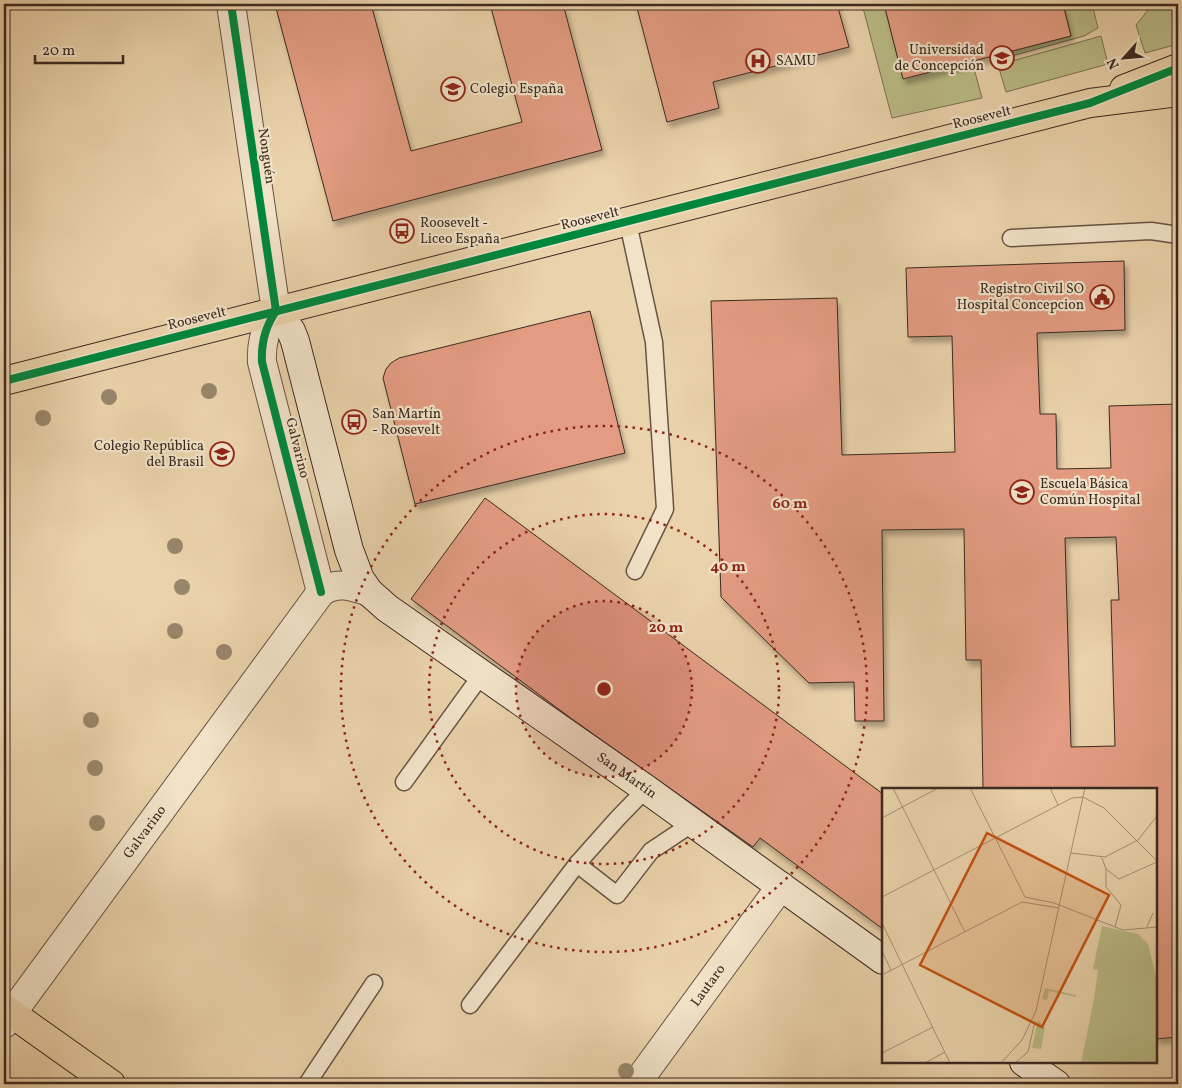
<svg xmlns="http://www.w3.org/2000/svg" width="1182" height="1088" font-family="Vollkorn,serif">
<defs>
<filter id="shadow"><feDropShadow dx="3" dy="5.5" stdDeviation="2.5" flood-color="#0004"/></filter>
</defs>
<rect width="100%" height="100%" fill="#ead2aa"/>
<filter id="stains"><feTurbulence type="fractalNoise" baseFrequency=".004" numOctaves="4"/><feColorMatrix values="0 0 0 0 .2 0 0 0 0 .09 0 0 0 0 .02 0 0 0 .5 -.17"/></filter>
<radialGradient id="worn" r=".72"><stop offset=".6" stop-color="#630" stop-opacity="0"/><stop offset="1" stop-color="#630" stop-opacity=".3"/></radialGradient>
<g fill="#babb86" stroke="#7a7254">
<path d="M862,4H884L903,78L972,61L982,98L892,118Z"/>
<path d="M1063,4H1092L1098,28L1084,36L997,60L996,55L1071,36Z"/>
<path d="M1153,4H1178V44L1145,53L1136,25Z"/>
<path d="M1101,36L1108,64L1006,92L998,65Z"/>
</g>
<g fill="#e39c82" stroke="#3b2a21" fill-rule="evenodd" filter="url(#shadow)">
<path d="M292,4H371L411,151L522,122L490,4H563L602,150L333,221L276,8Z"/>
<path d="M636,4H837L849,47L713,82L719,108L667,122Z"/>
<path d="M884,4H1063L1071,36L903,79Z"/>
<path d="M1124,261L1125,330L1037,333L1040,414H1056L1057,469L1111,468L1109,406L1178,404V1037L1156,1039V789H983L981,660H966L964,529L882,530L884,721H855L854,682L809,683L721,597L711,301L837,298L842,455L955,452L952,336L908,337L906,268ZM1116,537L1119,600H1111L1115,746L1071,747L1065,538Z"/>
<path d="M590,311L625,453L415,504L383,378L386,369L391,363L399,358Z"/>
<path d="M485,498L883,794V929L760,838L753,847L572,719L411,599Z"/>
</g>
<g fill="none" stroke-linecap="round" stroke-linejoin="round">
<g stroke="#675443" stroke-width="19">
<g id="lane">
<path d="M628,223L654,342L665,509L635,571"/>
<path d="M1011,238L1151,231L1178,235"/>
<path d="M404,782L482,674"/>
<path d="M577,864L617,895L651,851L693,823"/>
<path d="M470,1005L577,864L617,819L646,789"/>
<path d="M307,1084L374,983"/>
</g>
</g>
<g stroke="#675443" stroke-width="30">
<g id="street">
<path d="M231,4L276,311C265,327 261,343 262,362L321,592"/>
<path id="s1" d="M4,1024L321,592C337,581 352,586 369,592"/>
<path id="s2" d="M636,1084L781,886"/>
</g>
</g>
<g stroke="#3b2a21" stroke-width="30">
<g id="secondary">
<path id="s3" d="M276,311L291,331L295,341L349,550L360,579L369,592L387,608L646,789L883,960"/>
<path d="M1024,1062L1056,1084"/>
</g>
</g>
<g stroke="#3b2a21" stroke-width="30">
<g id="primary">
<path d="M1124,89L1178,68"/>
<path d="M4,381L1090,103L1178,92"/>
<path d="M4,1008L111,1084"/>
</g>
</g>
<use href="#lane" stroke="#f1e2c8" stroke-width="16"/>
<use href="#street" stroke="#f1e2c8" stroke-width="28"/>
<use href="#secondary" stroke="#f1e2c8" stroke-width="28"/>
<use href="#primary" stroke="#ead2aa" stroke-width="28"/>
<g stroke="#f1e2c8" stroke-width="11">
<g id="cycleway">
<path d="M231,4L276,311"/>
<path d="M276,311C265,327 261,343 262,362L321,592"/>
<path d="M4,381L1090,103L1178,68"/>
</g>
</g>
<use href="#cycleway" stroke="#00873e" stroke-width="8"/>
</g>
<g fill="#98866a">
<circle cx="209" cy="391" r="8"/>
<circle cx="109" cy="397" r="8"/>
<circle cx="43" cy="418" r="8"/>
<circle cx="175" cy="546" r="8"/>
<circle cx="182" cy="587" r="8"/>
<circle cx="175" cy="631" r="8"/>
<circle cx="224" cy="652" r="8"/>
<circle cx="91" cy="720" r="8"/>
<circle cx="95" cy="768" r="8"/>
<circle cx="97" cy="823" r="8"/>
<circle cx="626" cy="1071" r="8"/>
</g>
<circle cx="604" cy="689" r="88" fill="#8f2418" fill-opacity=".12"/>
<g fill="none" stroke="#8f2418" stroke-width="2.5" stroke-dasharray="2.5 5">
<circle cx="604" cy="689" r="88"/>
<circle cx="604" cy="689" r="175"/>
<circle cx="604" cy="689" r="263"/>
</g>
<defs>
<g id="university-ring" transform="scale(1.25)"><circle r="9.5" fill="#f1e2c8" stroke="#8f2418" stroke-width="1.5"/><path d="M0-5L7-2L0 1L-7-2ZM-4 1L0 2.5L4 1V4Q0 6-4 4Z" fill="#8f2418"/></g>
<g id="hospital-ring" transform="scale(1.25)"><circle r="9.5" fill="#f1e2c8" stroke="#8f2418" stroke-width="1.5"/><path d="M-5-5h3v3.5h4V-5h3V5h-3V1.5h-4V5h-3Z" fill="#8f2418"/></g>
<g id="school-ring" transform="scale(1.25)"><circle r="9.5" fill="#f1e2c8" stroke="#8f2418" stroke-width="1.5"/><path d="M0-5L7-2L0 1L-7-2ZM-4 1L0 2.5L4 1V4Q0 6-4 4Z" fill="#8f2418"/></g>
<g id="bus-ring" transform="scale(1.25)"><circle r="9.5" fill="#f1e2c8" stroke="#8f2418" stroke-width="1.5"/><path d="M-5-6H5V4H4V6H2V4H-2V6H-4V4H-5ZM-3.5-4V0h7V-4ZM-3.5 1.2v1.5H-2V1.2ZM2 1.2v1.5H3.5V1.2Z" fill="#8f2418"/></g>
<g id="civic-ring" transform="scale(1.25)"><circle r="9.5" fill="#f1e2c8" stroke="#8f2418" stroke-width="1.5"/><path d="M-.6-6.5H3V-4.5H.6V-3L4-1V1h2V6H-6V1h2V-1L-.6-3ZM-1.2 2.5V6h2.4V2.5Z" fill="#8f2418"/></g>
</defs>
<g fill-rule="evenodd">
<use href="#university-ring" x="1002" y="58"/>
<use href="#hospital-ring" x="758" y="61"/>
<use href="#school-ring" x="453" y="89"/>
<use href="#bus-ring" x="402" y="231"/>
<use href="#civic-ring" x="1102" y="297"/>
<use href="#bus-ring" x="354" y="422"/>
<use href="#school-ring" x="222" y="454"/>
<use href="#school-ring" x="1022" y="492"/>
</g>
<g text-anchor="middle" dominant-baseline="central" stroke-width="4.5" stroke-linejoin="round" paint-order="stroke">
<g font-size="14" fill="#3b2a21" stroke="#f1e2c8" text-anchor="start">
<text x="984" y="50" text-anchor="end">Universidad<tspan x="984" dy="16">de Concepción</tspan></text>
<text x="776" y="61">SAMU</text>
<text x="470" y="89">Colegio España</text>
<text x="420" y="223">Roosevelt -<tspan x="420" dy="16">Liceo España</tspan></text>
<text x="1084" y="289" text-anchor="end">Registro Civil SO<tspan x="1084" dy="16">Hospital Concepcion</tspan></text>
<text x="372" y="414">San Martín<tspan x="372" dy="16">- Roosevelt</tspan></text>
<text x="204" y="446" text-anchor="end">Colegio República<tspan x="204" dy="16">del Brasil</tspan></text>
<text x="1040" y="484">Escuela Básica<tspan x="1040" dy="16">Común Hospital</tspan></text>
</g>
<g font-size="14" fill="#3b2a21" stroke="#f1e2c8">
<text transform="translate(982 118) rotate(-14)">Roosevelt</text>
<text transform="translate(266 156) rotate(82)">Nonguén</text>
<text transform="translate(590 219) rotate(-14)">Roosevelt</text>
<text transform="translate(197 319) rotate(-14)">Roosevelt</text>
<text transform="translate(297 448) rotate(76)">Galvarino</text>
<text stroke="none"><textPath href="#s3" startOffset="615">San Martín</textPath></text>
<text stroke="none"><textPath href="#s1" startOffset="238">Galvarino</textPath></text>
<text stroke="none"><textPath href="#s2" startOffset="122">Lautaro</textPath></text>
</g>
</g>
<g transform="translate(882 788)">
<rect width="275" height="275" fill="#ead2aa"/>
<path d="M220,138L256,146L266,156L275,192V275H199L212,211L216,182L211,181ZM163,200L194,207V209L167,203L165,212L160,211ZM156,232L163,240L159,261L150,260Z" fill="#babb86"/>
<path fill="none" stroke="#a48f73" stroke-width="1" d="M11,0L83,144M88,0L143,109M168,0L176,17M201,9L222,20L275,73M0,30L56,0M189,65L223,69L256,52L275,28M220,70L224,81L237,91L275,74M224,81V99L239,117L233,139M0,109L190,10L201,9M143,109L172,115L241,142L275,139M0,135L68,275M265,139L271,125M0,163L9,182M0,187L140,114L177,120M0,265L51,239M43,275L63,264M119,275L140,252L154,223L203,0M133,275L146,264L153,233"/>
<path fill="#c55010" fill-opacity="0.15" stroke="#c55010" stroke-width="2.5" d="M105,45L227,107L160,239L38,177Z"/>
<rect width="275" height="275" fill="none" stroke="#3b2a21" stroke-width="2.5"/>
</g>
<circle cx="604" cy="689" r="8" fill="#8f2418" stroke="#f1e2c8" stroke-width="2.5"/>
<g font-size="15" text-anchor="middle" font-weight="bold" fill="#8f2418" stroke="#f1e2c8" stroke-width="4.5" stroke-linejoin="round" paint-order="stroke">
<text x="790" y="508">60 m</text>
<text x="728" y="571">40 m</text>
<text x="666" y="632">20 m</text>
</g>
<rect width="1182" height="1088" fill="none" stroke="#ead2aa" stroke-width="20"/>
<rect x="5" y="5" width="1172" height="1078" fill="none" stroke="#3b2a21" stroke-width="2.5"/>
<rect x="10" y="10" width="1162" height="1068" fill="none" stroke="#3b2a21"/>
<g transform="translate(1124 58) rotate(243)" stroke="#f1e2c8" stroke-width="4" paint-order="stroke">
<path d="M0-4L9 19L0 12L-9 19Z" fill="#3b2a21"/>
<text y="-8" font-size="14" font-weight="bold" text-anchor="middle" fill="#3b2a21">N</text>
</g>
<path d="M35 55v8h88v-8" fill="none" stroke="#3b2a21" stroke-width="2.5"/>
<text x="42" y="55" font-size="15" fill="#3b2a21" stroke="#f1e2c8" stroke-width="4" paint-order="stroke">20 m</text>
<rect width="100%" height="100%" filter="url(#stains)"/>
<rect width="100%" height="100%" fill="url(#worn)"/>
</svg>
